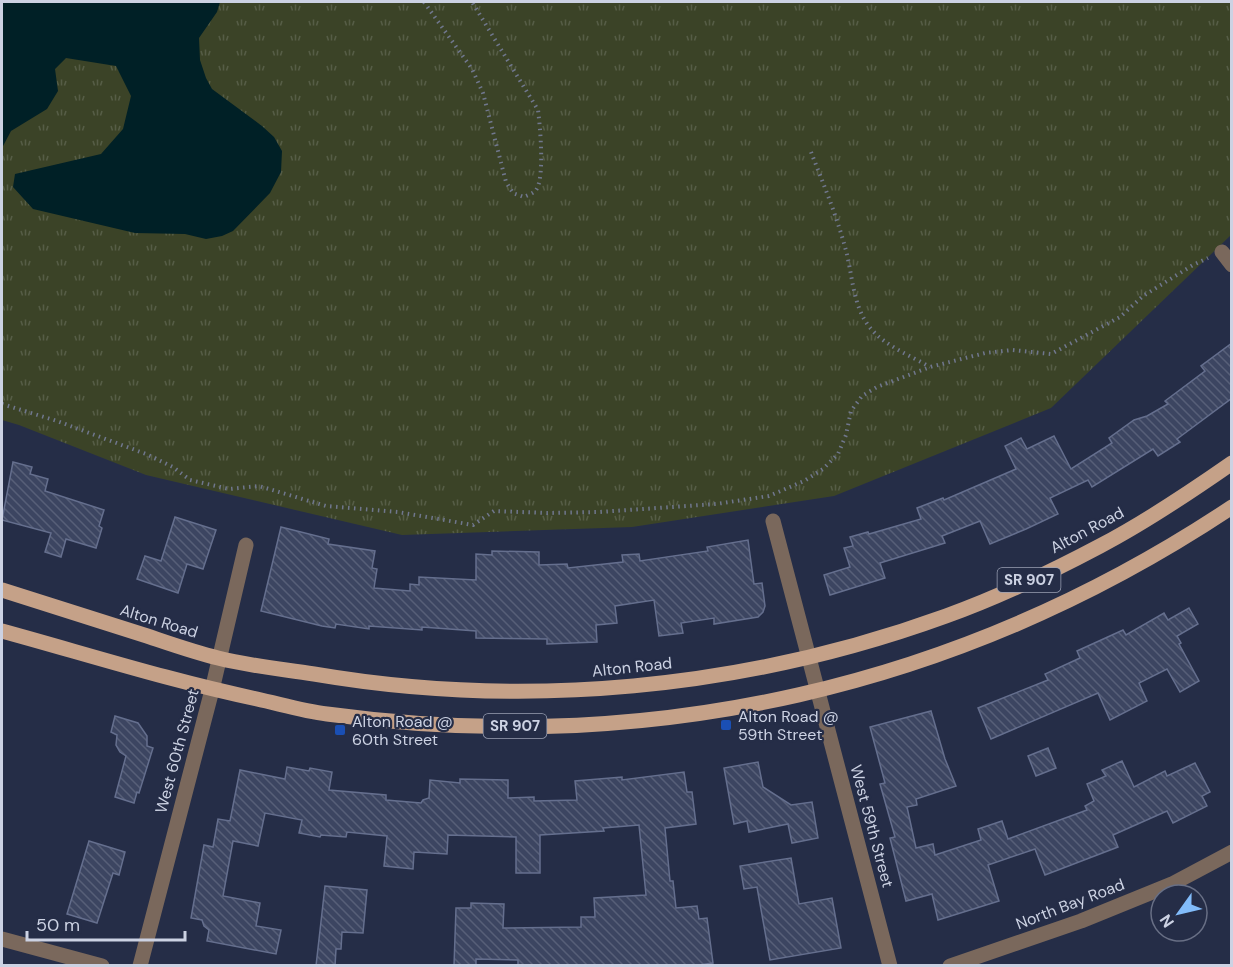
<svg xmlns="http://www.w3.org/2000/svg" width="1233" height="967" font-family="'DM Sans',sans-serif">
<defs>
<pattern id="grass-tufts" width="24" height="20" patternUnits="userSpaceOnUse" patternTransform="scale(1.5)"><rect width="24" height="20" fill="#3b4327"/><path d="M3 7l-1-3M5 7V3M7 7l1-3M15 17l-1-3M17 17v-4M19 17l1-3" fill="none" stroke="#565d46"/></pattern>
<pattern id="building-back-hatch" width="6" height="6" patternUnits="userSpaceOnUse" patternTransform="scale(1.5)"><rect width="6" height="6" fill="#3c4561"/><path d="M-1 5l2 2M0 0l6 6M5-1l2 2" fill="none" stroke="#575f78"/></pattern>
</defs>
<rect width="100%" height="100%" fill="#252d47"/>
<path fill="url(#grass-tufts)" d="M2,2H1231V235L1051,408L834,496L632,527L402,535L146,475L19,425L2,420Z"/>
<path fill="#002026" d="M2,2H220L217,12L199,38L200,60L206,78L212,89L262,126L274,137L282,151L281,172L270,193L233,231L222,236L206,239L185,234L135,233L33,209L13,187L15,174L101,154L123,129L131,96L116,66L66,58L55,69L58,91L47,109L11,131L2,148Z"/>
<g fill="url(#building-back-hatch)" stroke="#656f8e" stroke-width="1.5">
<path d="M1232,343V398L1177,439L1180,442L1158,456L1153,449L1092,487L1088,480L1050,498L1058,514L1026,529L990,544L980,521L942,536L945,543L880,563L885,578L830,595L824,575L850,567L844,548L853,546L850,537L868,532L869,534L921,519L917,508L943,498L944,500L1016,469L1005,446L1021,438L1027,449L1054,436L1071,469L1112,443L1109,438L1134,420L1147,416L1168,404L1165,401L1205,371L1201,366Z"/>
<path d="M13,462L32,467L30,474L48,479L45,491L104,510L99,526L102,528L96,548L66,539L61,557L45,552L51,533L2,520Z"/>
<path d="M175,517L216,530L203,569L187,564L178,593L137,579L145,556L161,561Z"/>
<path d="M281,527L329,539L328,544L375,551L372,568L377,569L374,588L410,591V584L419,585V577L476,580V554L492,555V551L539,552V565L567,564L568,568L623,562L622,555L639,554L640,561L708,551L707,547L748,540L754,584L762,583L765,606L763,612L758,617L714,624V618L681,623L683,633L659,636L654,600L615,606L617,623L596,625L597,642L547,644V639L476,638V631L422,627V630L369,626V629L336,624L335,628L322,626L261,611Z"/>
<path d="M1189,608L1198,624L1177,636L1181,643L1179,644L1199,681L1180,692L1167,669L1139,683L1147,701L1110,720L1098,693L991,739L978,708L1048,680L1045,674L1080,658L1077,651L1123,630L1126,635L1164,613L1168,620Z"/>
<path d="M931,711L945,759L956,786L916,799L917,805L907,807L916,848L933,844L935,855L981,840L978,829L1002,821L1008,839L1087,810L1085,806L1094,801L1087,784L1106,776L1102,770L1122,761L1134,787L1165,771L1167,776L1195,763L1210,792L1202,796L1207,806L1173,823L1167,811L1113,835L1118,847L1045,875L1035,849L988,865L999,901L938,920L932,894L906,901L890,838L895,837L880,784L885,783L870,727Z"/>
<path d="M115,716L138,723L147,736V746L153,748L139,793L137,792L134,803L115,797L126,756L120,752L116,745L117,735L111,732Z"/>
<path d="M1048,748L1056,768L1036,776L1028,756Z"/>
<path d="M758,762L763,787L791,805L812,802L818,838L792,843L788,824L749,832L747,821L734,824L724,768Z"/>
<path d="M287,767L309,771L310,768L332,772L329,790L386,795V800L421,803L423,800L429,798L430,780L460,783V779L508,780V798L534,797V801L577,800L575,781L622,777V780L684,772L687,792H692L696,824L665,828L670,881H673L676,908L697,906L699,919L707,918L713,963L692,966H518V960L476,959V966H454L456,908H471V903L504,904L503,928L581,927V917H595L594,898L646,895L639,825L603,828L604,831L540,835V873H516V837L448,835L447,854L414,852L413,869L384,866L387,836L347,832L346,837L321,835L320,837L299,833L302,820L265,813L258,846L233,841L223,896L260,903L256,926L281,930L276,954L207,941L209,930L204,926L202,920L191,918L204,845L213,847L218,819L230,821L240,770L285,779Z"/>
<path d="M89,841L125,852L119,875L113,873L97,923L67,914Z"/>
<path d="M791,858L799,904L832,898L841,948L770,960L757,887L744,889L740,866Z"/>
<path d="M325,886L367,890L363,933L342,932L341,949H336L335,966H316Z"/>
</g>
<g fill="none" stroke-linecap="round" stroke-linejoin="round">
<g stroke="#70778d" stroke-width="4" stroke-dasharray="1.5 4.5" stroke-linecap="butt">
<path d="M424,2L472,69L483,93L506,182L513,193L524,197C528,195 534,193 536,190C545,178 540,125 538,110L472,2"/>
<path d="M811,152C823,183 836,214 845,247C853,274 852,308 872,330C886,346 911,356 930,367"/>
<path d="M2,404L57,421L146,454L173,467L190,480L229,489L259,486L326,506L398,512L473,525L494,511L547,513L599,512L716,504L769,496L804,481L823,469L838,454L846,435L851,411L862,396L877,387L930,367L985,353L1012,350L1051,354L1120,317L1143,296L1193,265L1208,258"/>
</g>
<g stroke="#7a685c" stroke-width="15">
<path d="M1222,252L1232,265"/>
<path d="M773,521L890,966"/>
<path d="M2,939L102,966"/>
<path d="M140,966L212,690L246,545"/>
<path d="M950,966L1081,921L1172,884L1232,852"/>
</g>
<g stroke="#c5a188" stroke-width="15">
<path d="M2,590C49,605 96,620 144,635C168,643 193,652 218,658C249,666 282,669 314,674C525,710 745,689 946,616C999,597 1051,572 1100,546C1146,522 1189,493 1232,463"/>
<path d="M2,631C86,654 171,681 257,699C280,704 303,711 327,714C650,758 960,688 1232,507"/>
</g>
</g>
<g fill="#1a4fb4" stroke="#252d47" stroke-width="2">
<rect x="720" y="719" width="12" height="12" rx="3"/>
<rect x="334" y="724" width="12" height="12" rx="3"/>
</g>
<g text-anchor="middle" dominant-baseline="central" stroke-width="4.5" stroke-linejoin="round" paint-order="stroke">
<g fill="#252d47" stroke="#9aa0b4" stroke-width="1.5">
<rect x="997.5" y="568" width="63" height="24" rx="4.5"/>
<rect x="483.5" y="714" width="63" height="24" rx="4.5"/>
</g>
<g font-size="15" font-weight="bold" fill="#ccd2e3">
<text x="1029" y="580">SR 907</text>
<text x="515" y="726">SR 907</text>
</g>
<g font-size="16" fill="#ccd2e3" stroke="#252d47">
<text transform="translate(1087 530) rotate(-28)">Alton Road</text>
<text transform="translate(159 621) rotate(17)">Alton Road</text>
<text transform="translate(632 667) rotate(-6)">Alton Road</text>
<text transform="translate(177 751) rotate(-75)">West 60th Street</text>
<text transform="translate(872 826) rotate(75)">West 59th Street</text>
<text transform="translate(1070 904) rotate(-21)">North Bay Road</text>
</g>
<g font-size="16" fill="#ccd2e3" stroke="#252d47" text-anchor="start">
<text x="738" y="716">Alton Road @<tspan x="738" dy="18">59th Street</tspan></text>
<text x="352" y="721">Alton Road @<tspan x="352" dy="18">60th Street</tspan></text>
</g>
</g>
<rect width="1233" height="967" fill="none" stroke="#ccd2e3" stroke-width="6"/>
<g transform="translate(1179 913) rotate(236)"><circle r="28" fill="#252d47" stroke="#686f85" stroke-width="1.5"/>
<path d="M0-4.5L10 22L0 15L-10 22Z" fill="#82bcfa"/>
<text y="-9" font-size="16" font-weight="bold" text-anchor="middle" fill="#ccd2e3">N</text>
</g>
<path d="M27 931v9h158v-9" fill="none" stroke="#ccd2e3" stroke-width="3"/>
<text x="36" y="931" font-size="18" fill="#ccd2e3" stroke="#252d47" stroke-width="4.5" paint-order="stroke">50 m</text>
</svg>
